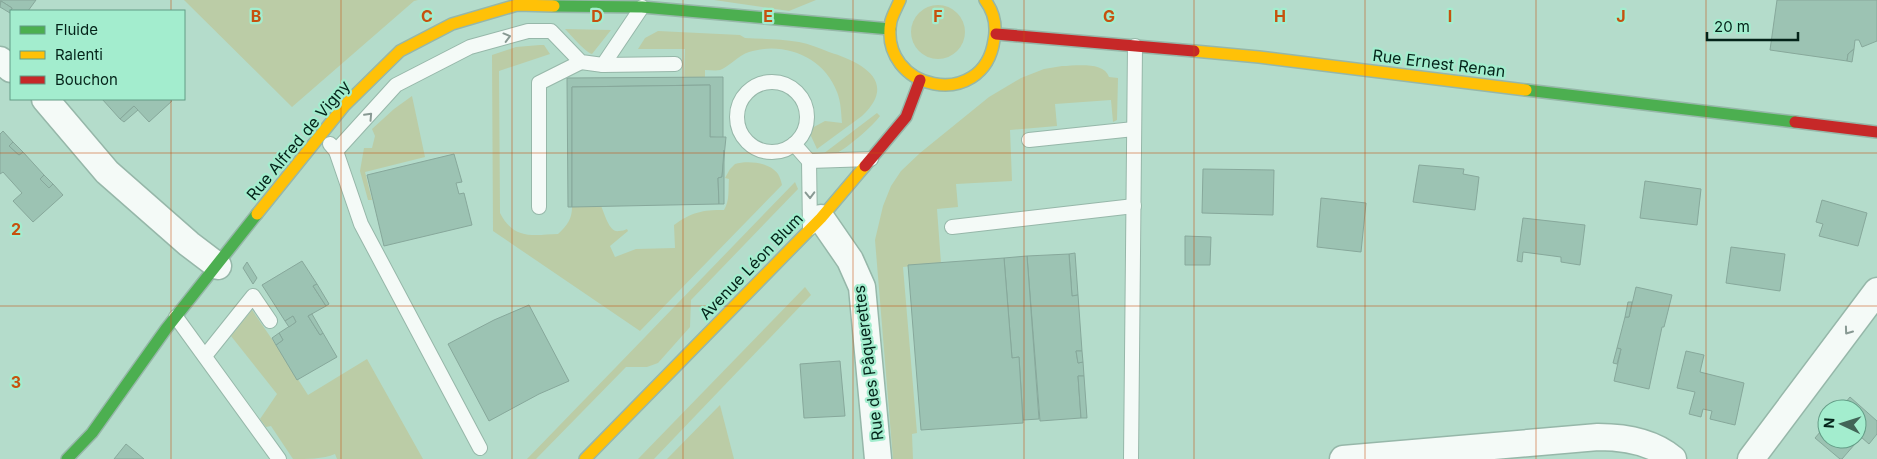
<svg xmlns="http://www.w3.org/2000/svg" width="1877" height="459" font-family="Inter,sans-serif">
<rect width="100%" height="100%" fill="#b4dccb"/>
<g fill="#bbcca6">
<path d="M184,0H418L414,1L292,107Z"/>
<path d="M714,0H816L789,11Z"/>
<circle cx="938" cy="32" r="27"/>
<path d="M565,29L611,30L592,54C585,52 571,35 565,29Z"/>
<path d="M658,31L740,35L745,38C763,39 781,39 799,42C809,44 819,48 829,52C861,62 899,81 862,116L817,149L811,136L812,128L825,121L842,123C841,112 841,102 837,92C824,57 784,41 749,52C739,55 727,68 720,70C716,71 710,70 705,70V85L684,86L685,49H638L645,38Z"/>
<path d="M540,45H544L550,54L499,71L500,213C514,240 532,235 558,234C567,226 572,219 572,207L601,206C605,214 609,233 619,231C622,231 625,230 627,229L628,231L610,246L615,257L636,249L675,248L674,225C692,212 702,210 724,210C730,200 728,190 729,179L725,178L730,169L735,164C747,160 770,162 778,174C780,177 781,181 782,185L640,331L493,231L492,55L516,47Z"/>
<path d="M1062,66C1075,66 1104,61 1109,77L1118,78L1117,120L1113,122L1111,100L1055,104L1057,126L1010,130L1012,181L956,184L958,207L937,209L941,263L903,267L917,433L912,434L913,459H893L875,240L883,206L891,186L901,171L920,153L989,97L1021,78L1044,69Z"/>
<path d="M412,96L425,157L365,172L372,200H368L360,171L364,148H372L375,136L372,129L394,109Z"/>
<path d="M877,113L880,116C874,125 845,150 835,154C832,155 826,154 823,154Z"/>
<path d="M795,182L798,189L691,300L690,327L658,363L647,367H626L536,459H527Z"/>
<path d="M805,287L811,295L654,459H638Z"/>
<path d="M252,310L276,345L308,395L367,359L423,459H337L335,454C323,459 307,459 293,459L271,426L266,427L260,419L277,394L231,336Z"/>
<path d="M720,405L734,459H667Z"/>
</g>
<g fill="#9cc3b3" stroke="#87a89b">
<path d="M0,0H36L28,11H11V14L10,13L12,8L1,1L0,3Z"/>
<path d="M1777,0H1877V41L1862,47L1859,40H1855L1854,49L1848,54L1847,61L1770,50Z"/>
<path d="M1,1L12,8L10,13L0,7Z"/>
<path d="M1854,49L1852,62L1847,61L1848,54Z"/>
<path d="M723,77V138L710,137V85L572,87V207H568L567,78Z"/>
<path d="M710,85V137H726L722,177L718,178L719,204L572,207V87Z"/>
<path d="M102,99H170L172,101L149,122L134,106L120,119Z"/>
<path d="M134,106L138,110L124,122L120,119Z"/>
<path d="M3,131L13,142L9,146L19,155L23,152L44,175L40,179L49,188L53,184L63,195L33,222L13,201L22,193L3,172L0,174V134Z"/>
<path d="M13,142L23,152L19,155L9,146Z"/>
<path d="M724,150V204H719L718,178L722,177Z"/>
<path d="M454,154L462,182L456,183L459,194L464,193L472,225L384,246L367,175Z"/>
<path d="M1419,165L1464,169L1463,174L1479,177L1475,210L1413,202Z"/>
<path d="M1203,169L1274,170L1273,215L1202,213Z"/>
<path d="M44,175L53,184L49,188L40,179Z"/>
<path d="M1645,181L1701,189L1697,225L1640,218Z"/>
<path d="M1321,198L1366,203L1361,252L1317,247Z"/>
<path d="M1822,200L1867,213L1858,246L1819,236L1823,224L1816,222Z"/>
<path d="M1523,218L1585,225L1580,265L1561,262V257L1523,252L1522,262L1517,261Z"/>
<path d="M1185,236L1211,237L1210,265H1185Z"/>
<path d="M1731,247L1785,254L1780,291L1726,283Z"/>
<path d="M1075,253L1078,295L1072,296L1069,254Z"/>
<path d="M1069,254L1072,296L1078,295L1082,351H1076L1078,363L1083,362L1084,376H1078L1081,418L1040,421L1027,256Z"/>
<path d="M1027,256L1039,419L1023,420L1019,357L1012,358L1004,258Z"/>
<path d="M1004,258L1012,358L1019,357L1023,423L921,430L908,265Z"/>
<path d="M302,261L317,284L313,286L326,306L308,316L320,335L323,333L337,357L297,380L276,345L283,340L279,333L296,322L293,316L285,321L262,285Z"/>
<path d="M247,262L257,278L253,284L243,268Z"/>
<path d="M317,284L329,304L326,306L313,286Z"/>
<path d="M1636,287L1672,295L1664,327H1662L1649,389L1614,381L1621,349L1617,348L1625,317H1629Z"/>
<path d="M1628,302H1632L1629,317H1625Z"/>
<path d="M529,305L569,381L539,394L489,421L448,344L494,320Z"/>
<path d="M312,314L323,333L320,335L308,316Z"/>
<path d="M293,316L296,322L289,327L285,321Z"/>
<path d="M279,333L283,340L276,345L272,338Z"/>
<path d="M1617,348L1621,349L1617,364L1613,363Z"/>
<path d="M1076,351H1082L1083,362L1078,363Z"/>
<path d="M1686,351L1704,355L1700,372L1744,383L1735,425L1710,419L1712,411L1703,409L1701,417L1689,414L1695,392L1677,388Z"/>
<path d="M840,361L845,416L804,418L800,364Z"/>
<path d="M1078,376H1084L1087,418H1081Z"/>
<path d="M1850,397L1877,421V434L1869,444L1861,437L1842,459H1840L1815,438L1827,424V439H1857V409H1840Z"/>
<path d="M126,444L144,459H114Z"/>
</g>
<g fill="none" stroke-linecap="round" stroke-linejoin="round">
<g stroke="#96b7a9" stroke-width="16">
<g id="lane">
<path d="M603,65L675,64"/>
<circle cx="772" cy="117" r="35"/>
<path d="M1029,140L1134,129"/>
<path d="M330,144L336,151L361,224L480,448"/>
<path d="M794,144L809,161L810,228"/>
<path d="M336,151L396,85L470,47L528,31H551L581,62L603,65L642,7"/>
<path d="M809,161L871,159"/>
<path d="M539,207V83L581,62"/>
<path d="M952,227L1134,206"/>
<path d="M176,317L279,459"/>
<path d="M205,356L253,296L270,321"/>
<path d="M1131,459L1135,46"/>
</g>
</g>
<g stroke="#96b7a9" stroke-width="29">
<g id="street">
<path d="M0,60L11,69"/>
<path d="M45,99L107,172L189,244L218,266"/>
<path d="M821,218L850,260L862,287L878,459"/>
<path d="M1343,459L1598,437C1624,437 1653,442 1673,459"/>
<path d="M1751,459L1877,291"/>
</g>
</g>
<g stroke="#96b7a9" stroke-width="14">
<g id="fast">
<path d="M554,6L642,7L890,29"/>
<path d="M1526,90L1795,122"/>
<path d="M67,459L92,433L166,329L257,214"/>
</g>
</g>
<g stroke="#96b7a9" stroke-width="14">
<g id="slow">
<path d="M900,0C897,7 893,14 891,21C878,91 984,112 994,40C997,25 994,12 985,0"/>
<path d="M1194,51L1259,57L1526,90"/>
<path d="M257,214L344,106L400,51L452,24L517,5L554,6"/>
<path d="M585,459L821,218L865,166"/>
</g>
</g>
<g stroke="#96b7a9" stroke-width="14">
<g id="jam">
<path d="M996,34L1194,51"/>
<path d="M1795,122L1877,132"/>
<path d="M865,166L906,117L920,80"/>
</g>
</g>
<use href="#lane" stroke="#f4faf7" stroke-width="14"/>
<use href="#street" stroke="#f4faf7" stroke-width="26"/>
<use href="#fast" stroke="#4caf50" stroke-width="11"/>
<use href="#slow" stroke="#ffc107" stroke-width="11"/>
<use href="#jam" stroke="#c62828" stroke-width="11"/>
</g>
<defs><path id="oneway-chevron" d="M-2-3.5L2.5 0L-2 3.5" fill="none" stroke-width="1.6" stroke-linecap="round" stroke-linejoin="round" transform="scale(1.25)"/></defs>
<g stroke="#889993">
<use href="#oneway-chevron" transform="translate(507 37) rotate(-15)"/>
<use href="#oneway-chevron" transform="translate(369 116) rotate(-47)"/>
<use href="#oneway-chevron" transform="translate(810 195) rotate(89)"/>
<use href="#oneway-chevron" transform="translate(1848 331) rotate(126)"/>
</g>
<path fill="none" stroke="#c6510e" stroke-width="1" stroke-opacity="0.55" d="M171,0V11M341,0V459M512,0V459M683,0V459M853,0V459M1024,0V459M1194,0V459M1365,0V459M1536,0V459M1706,0V459M171,99V459M0,153H1877M0,306H1877"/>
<g text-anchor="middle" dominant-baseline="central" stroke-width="4.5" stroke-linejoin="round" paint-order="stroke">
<g font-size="16" fill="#042319" stroke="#a3edce">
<text transform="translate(1439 63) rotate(7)">Rue Ernest Renan</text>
<text transform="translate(298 140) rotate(-50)">Rue Alfred de Vigny</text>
<text transform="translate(751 266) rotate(-46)">Avenue Léon Blum</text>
<text transform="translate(868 363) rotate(-97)">Rue des Pâquerettes</text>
</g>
</g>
<g font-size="16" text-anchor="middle" font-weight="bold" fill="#c6510e" stroke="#a3edce" stroke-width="4.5" stroke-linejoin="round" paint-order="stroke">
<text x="256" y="22">B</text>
<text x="427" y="22">C</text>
<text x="597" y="22">D</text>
<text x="768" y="22">E</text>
<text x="938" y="22">F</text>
<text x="1109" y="22">G</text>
<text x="1280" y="22">H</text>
<text x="1450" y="22">I</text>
<text x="1621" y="22">J</text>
<text x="16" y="235">2</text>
<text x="16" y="388">3</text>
</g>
<rect x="10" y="10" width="175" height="90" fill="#a3edce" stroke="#639c86"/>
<rect x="20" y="26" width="25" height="8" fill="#4caf50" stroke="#639c86"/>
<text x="55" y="35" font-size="15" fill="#042319">Fluide</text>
<rect x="20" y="51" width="25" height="8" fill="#ffc107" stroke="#639c86"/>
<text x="55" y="60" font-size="15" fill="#042319">Ralenti</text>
<rect x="20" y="76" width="25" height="8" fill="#c62828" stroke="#639c86"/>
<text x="55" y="85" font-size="15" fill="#042319">Bouchon</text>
<g transform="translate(1842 424) rotate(274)"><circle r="24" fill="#a3edce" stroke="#639c86"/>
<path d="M0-4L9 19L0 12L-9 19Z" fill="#426457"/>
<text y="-8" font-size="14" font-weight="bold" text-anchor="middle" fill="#042319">N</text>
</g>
<path d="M1707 32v8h91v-8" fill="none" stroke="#042319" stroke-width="2.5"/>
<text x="1714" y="32" font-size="15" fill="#042319" stroke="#a3edce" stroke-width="4" paint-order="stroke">20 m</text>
</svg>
